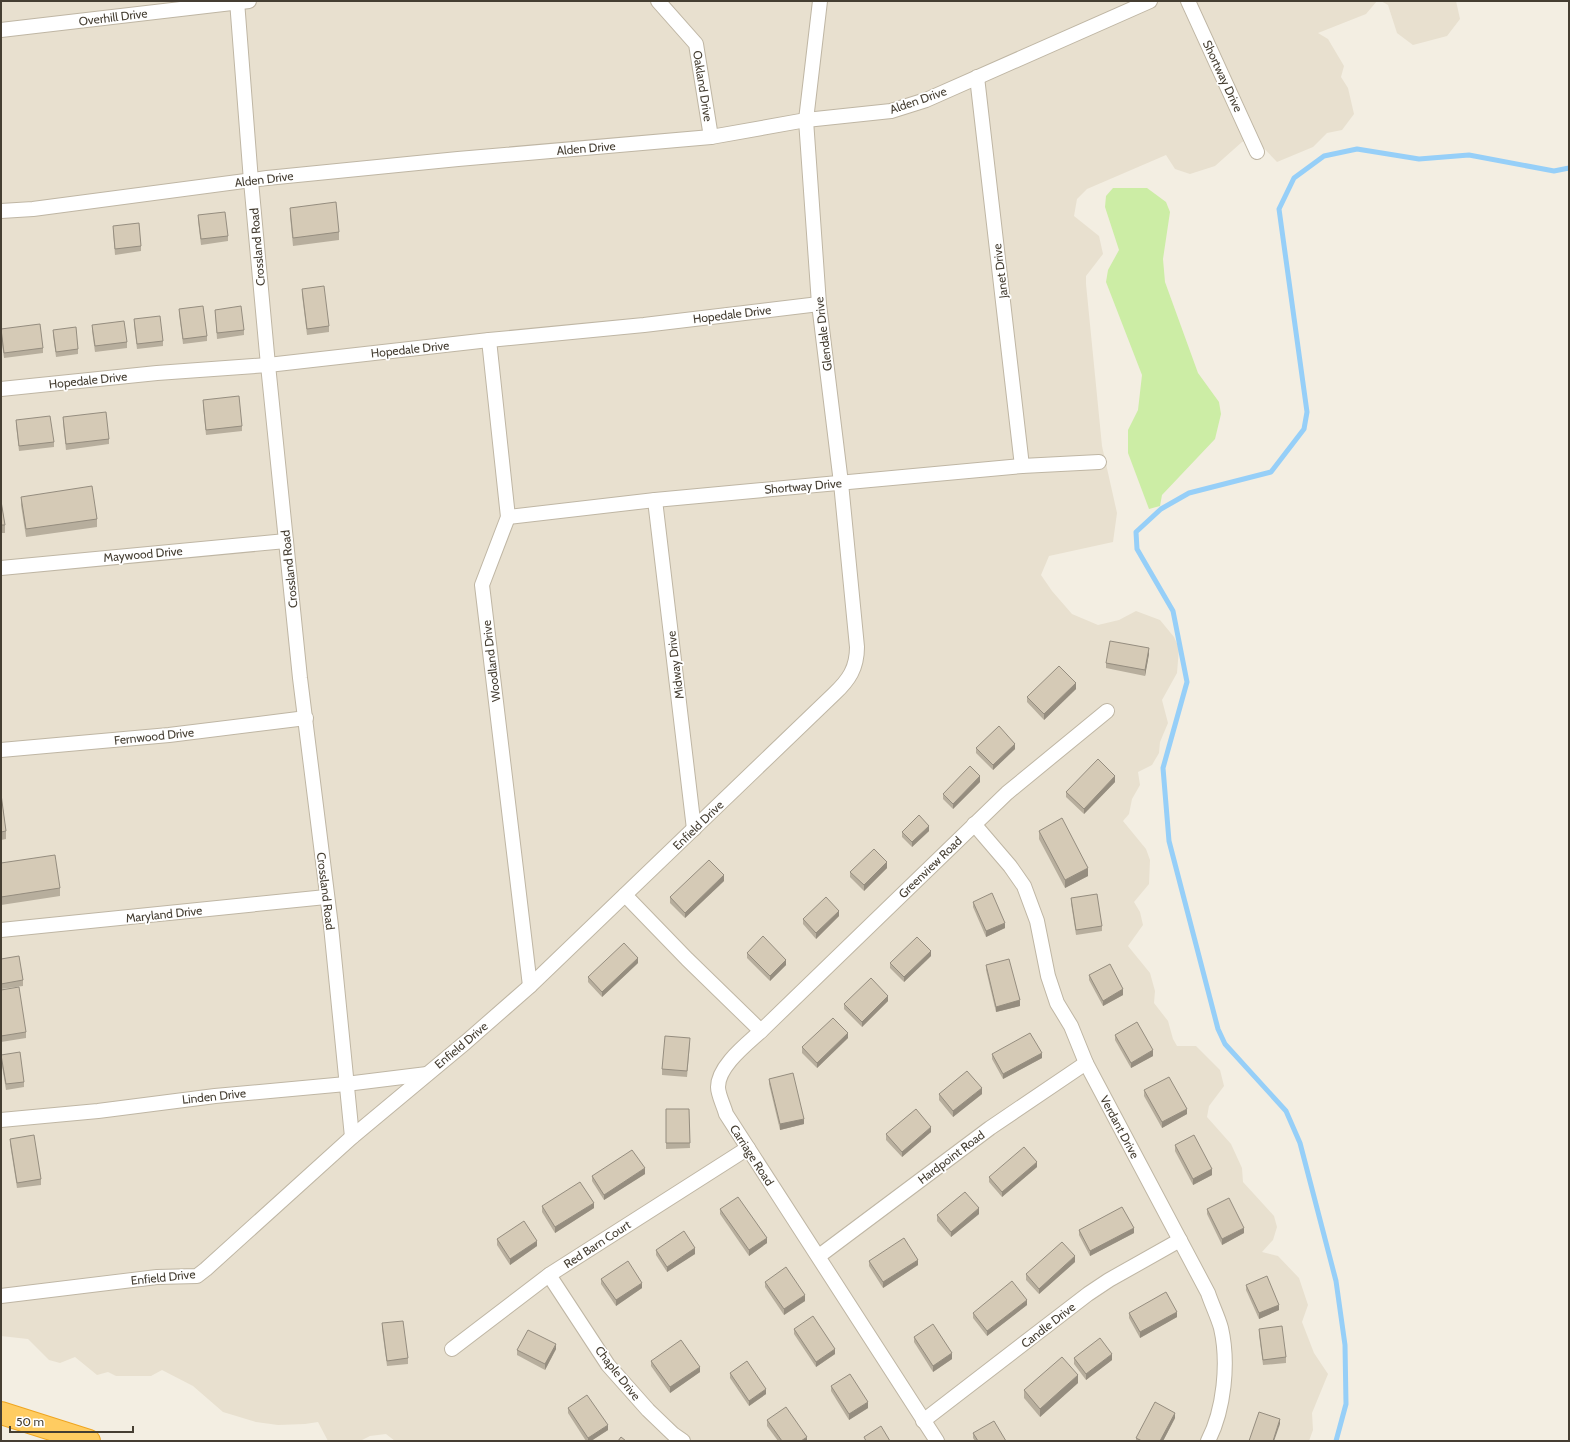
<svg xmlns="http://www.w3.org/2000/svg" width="1570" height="1442" font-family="Cabin,sans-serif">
<rect width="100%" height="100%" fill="#f3eee2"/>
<g fill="#e8e0cf">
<path d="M1,1H1377L1366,14L1318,33L1328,39L1344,66L1341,77L1348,88L1354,114L1342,130L1327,133L1313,147L1277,162L1258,142L1248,140L1242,142L1215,166L1190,174L1175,169L1166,155L1087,189L1077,199L1074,216L1099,236L1103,254L1086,276V284L1102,446L1117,513L1113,542L1049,556L1041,575L1052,591L1072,614L1098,625L1119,620L1136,611L1160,620L1174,637L1179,648L1177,673L1162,700L1168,723L1160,742L1159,753L1152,765L1138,772L1140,785L1132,799L1129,814L1123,821L1146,849L1150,860L1149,884L1134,902L1140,912L1143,925L1128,946L1150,973L1155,991L1154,1003L1168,1021L1173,1039L1177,1046H1196L1220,1070L1224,1086L1209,1106L1207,1117L1231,1144L1242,1168L1243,1182L1274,1216L1277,1227L1273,1240L1262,1252L1278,1256L1299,1278L1308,1305L1302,1322L1314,1353L1328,1374L1312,1413L1313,1430L1309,1441H395L386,1434L370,1436L360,1441H328L318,1422L305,1424L278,1425L256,1422L223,1412L193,1386L162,1370L151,1376H116L108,1372L97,1375L75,1357L60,1363L49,1360L28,1339L1,1336Z"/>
<path d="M1381,1H1456L1460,19L1447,36L1413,45L1397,33L1388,5Z"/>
</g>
<path fill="#cceda5" d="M1113,188H1147L1166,202L1170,212L1163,259L1165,282L1198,373L1219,402L1221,414L1215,439L1162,495L1160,506L1149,509L1128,453V430L1138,410L1142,375L1106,282L1108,270L1119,250L1105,207L1106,196Z"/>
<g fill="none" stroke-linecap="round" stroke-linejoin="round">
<path stroke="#96cff8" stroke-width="5" d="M1336,1441L1346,1404L1345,1345L1336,1281L1300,1143L1286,1111L1225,1044L1218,1029L1169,841L1163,768L1187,682L1173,611L1137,549L1136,532L1161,509L1189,493L1271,472L1304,429L1307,412L1279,209L1294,178L1324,156L1357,149L1419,159L1469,155L1554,171L1569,168"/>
<g stroke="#bfb6a4" stroke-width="16">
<g id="street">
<path d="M237,1L251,181L268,365L300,678L331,926L352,1137"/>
<path d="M658,1L696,44L711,137"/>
<path d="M1188,1L1257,152"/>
<path d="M1,30L249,1"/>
<path d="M977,77L1022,466"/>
<path d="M1,211L33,209L267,178L458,159L711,137L806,120L891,111L926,100L1150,1"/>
<path d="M489,340L508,517L482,585L530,986"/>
<path d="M1,389L157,373L268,365L489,340L644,325L819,304"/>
<path d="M655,500L694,829"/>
<path d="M508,517L655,500L1022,466L1099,462"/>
<path d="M1,568L286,541"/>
<path d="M1,750L169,735L306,718"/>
<path d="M974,824L1010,866L1024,886L1037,921L1048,976L1057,1003L1071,1026L1086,1063L1208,1293C1212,1305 1218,1317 1221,1328C1229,1363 1224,1410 1208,1441"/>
<path d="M625,895L687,959L761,1031"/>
<path d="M1,930L326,897"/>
<path d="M1,1120L98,1111L215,1096L346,1084L427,1074"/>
<path d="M819,1256L990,1128L1086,1063"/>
<path d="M549,1275L608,1365L648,1410L673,1434L683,1441"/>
<path d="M1,1296L157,1277L197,1276L206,1269L352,1137L466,1042L530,986L834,694C849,680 857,668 857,647L841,483L819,304L806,120L820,1"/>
<path d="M452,1349L549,1275L748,1148"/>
<path d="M923,1421L1088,1294L1109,1280L1180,1240"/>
<path d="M937,1441L726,1114C724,1106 718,1095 718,1087C718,1066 747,1044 761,1031L1007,793L1107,711"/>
</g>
</g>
<g stroke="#efa520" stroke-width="24">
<path id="highway" d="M1,1413L89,1441"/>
</g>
<use href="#street" stroke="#fff" stroke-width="14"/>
<use href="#highway" stroke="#ffcc61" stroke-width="22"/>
</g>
<g fill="#b7ae9d">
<path d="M290,208L339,232V240L293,246L290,216Z"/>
<path d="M198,215L228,236V241L201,245L198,221Z"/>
<path d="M113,226L141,246V251L115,255L113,231Z"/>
<path d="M302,289L329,326V332L307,335L302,295Z"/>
<path d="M179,309L207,336V341L183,344L179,314Z"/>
<path d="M215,310L244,330V335L217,339Z"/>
<path d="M134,319L163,341V346L137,349L134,325Z"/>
<path d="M92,325L127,342V348L95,352L92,331Z"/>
<path d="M1,329L43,348V353L4,358L1,337Z"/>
<path d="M53,330L78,349V354L56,357L53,335Z"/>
<path d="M203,400L242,426V431L206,435L203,406Z"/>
<path d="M63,417L109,439V444L66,450L63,423Z"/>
<path d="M16,420L54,442V447L19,451L16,425Z"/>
<path d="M21,497L97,519V527L26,537L21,505Z"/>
<path d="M1,501L5,525V533H1Z"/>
<path d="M1149,654L1145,676L1106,668V663Z"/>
<path d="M1076,689L1044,720L1027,702V697Z"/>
<path d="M976,748L1015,749L993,770L976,753Z"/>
<path d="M980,782L953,809L943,799V794Z"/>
<path d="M1115,782L1084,814L1066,797V792Z"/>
<path d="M1,794L6,831V839L1,840Z"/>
<path d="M929,831L912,847L902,837V832Z"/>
<path d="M1039,831L1088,876L1065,888L1039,839Z"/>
<path d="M1,863L60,888V896L1,905Z"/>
<path d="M887,868L864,891L850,877V872Z"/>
<path d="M724,881L685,918L670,903V897Z"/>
<path d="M1071,898L1102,926V931L1076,935L1071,903Z"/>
<path d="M973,902L1005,928L986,937L973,907Z"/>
<path d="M839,916L816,939L803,924V919Z"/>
<path d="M747,953L786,965L770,981L747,958Z"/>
<path d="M931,956L904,982L890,968V963Z"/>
<path d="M1,959L23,980V986L1,989Z"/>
<path d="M638,963L602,997L588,982V977Z"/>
<path d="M986,965L1020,1006L996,1012L986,970Z"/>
<path d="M1089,975L1123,995L1103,1006L1089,980Z"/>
<path d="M1,990L26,1032V1038L1,1042Z"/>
<path d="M888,1001L862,1027L844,1009V1004Z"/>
<path d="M1115,1035L1153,1056L1131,1068L1115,1040Z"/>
<path d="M848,1038L817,1068L802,1053V1047Z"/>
<path d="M690,1043L687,1077L662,1075V1069Z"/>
<path d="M992,1054L1042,1058L1003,1079L992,1059Z"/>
<path d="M1,1055L24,1082V1087L6,1090L1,1060Z"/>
<path d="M769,1079L804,1124L780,1130L769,1084Z"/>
<path d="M1144,1090L1187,1114L1162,1128L1144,1096Z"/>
<path d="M939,1094H982L953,1117L939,1100Z"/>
<path d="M666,1109H689L690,1148L666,1149Z"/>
<path d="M931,1132L902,1157L886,1140V1134Z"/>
<path d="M10,1139L41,1179V1185L17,1188L10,1144Z"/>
<path d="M1175,1145L1212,1175L1193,1185L1175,1151Z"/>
<path d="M1037,1167L1002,1197L989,1182V1177Z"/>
<path d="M645,1174L604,1200L592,1181V1176Z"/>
<path d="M542,1206L594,1208L555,1233L542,1212Z"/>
<path d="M720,1209L767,1243L749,1256L720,1214Z"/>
<path d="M1207,1209L1244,1233L1222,1245L1207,1214Z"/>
<path d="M979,1214L951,1237L937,1221V1215Z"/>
<path d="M1079,1230L1134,1233L1090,1256L1079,1235Z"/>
<path d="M497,1239L537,1246L510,1265L497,1245Z"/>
<path d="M656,1250L695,1254L667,1272L656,1255Z"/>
<path d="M869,1261L918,1265L883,1288L869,1266Z"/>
<path d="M1075,1262L1039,1294L1026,1280V1274Z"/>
<path d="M601,1279L642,1288L616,1306L601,1284Z"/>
<path d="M765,1282L805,1301L784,1315L765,1287Z"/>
<path d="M1246,1285L1279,1310L1259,1319L1246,1290Z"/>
<path d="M1027,1305L987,1336L973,1318V1313Z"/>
<path d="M1129,1313L1177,1317L1140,1338L1129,1318Z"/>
<path d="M382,1323L408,1358V1364L387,1366L382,1329Z"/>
<path d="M794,1329L835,1354L816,1367L794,1334Z"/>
<path d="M1259,1329L1286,1357V1363L1263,1365L1259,1335Z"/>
<path d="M914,1337L952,1359L933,1372L914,1342Z"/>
<path d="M556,1349L545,1370L517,1355V1350Z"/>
<path d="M1074,1358L1112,1360L1086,1380L1074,1364Z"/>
<path d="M651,1361L700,1372L670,1393L651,1366Z"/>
<path d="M730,1373L766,1394L749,1406L730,1378Z"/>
<path d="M1078,1383L1040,1417L1024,1398V1390Z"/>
<path d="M831,1386L868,1408L849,1420L831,1391Z"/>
<path d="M568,1408L608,1430L591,1441H586L568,1413Z"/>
<path d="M1175,1418L1163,1441H1136V1438Z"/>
<path d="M767,1420L807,1441H778L767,1426Z"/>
<path d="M973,1433L1006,1441H975L973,1438Z"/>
</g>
<g fill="#958d7f">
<path d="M1149,648V654L1145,676V670Z"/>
<path d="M1076,683V689L1044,720V714Z"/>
<path d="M1015,744V749L993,770V765Z"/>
<path d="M980,776V782L953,809V804Z"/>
<path d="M1115,776V782L1084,814V809Z"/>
<path d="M929,826V831L912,847V842Z"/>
<path d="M887,862V868L864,891V885Z"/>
<path d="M1088,868V876L1065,888V880Z"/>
<path d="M724,875V881L685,918V913Z"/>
<path d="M839,911V916L816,939V933Z"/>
<path d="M1005,923V928L986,937V931Z"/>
<path d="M931,951V956L904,982V977Z"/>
<path d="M638,958V963L602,997V992Z"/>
<path d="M786,960V965L770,981V976Z"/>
<path d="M1123,989V995L1103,1006V1001Z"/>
<path d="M888,996V1001L862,1027V1022Z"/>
<path d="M1020,1000V1006L996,1012V1007Z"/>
<path d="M848,1033V1038L817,1068V1063Z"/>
<path d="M1153,1050V1056L1131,1068V1063Z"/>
<path d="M1042,1053V1058L1003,1079V1074Z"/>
<path d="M982,1088V1094L953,1117V1111Z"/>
<path d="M1187,1109V1114L1162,1128V1122Z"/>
<path d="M804,1119V1124L780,1130V1124Z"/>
<path d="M931,1127V1132L902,1157V1152Z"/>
<path d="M1037,1162V1167L1002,1197V1192Z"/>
<path d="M645,1168V1174L604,1200V1195Z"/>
<path d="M1212,1169V1175L1193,1185V1179Z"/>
<path d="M594,1203V1208L555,1233V1227Z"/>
<path d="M979,1208V1214L951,1237V1232Z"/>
<path d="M1134,1228V1233L1090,1256V1251Z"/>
<path d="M1244,1228V1233L1222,1245V1239Z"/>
<path d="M767,1238V1243L749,1256V1250Z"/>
<path d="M537,1241V1246L510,1265V1259Z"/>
<path d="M695,1248V1254L667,1272V1267Z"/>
<path d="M1075,1256V1262L1039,1294V1289Z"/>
<path d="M918,1260V1265L883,1288V1282Z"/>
<path d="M642,1283V1288L616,1306V1300Z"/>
<path d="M805,1295V1301L784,1315V1309Z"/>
<path d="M1027,1300V1305L987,1336V1331Z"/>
<path d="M1279,1305V1310L1259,1319V1313Z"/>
<path d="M1177,1312V1317L1140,1338V1332Z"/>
<path d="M556,1344V1349L545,1370V1364Z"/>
<path d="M835,1349V1354L816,1367V1362Z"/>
<path d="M952,1353V1359L933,1372V1366Z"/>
<path d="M1112,1354V1360L1086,1380V1374Z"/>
<path d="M700,1367V1372L670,1393V1387Z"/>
<path d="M1078,1375V1383L1040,1417V1409Z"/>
<path d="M766,1389V1394L749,1406V1401Z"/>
<path d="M868,1402V1408L849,1420V1414Z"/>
<path d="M1175,1413V1418L1163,1441H1160Z"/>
<path d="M1280,1419V1424L1274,1441H1273Z"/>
<path d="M608,1425V1430L591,1441H588V1438Z"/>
<path d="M807,1437V1441H801Z"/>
</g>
<g fill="#d5cab6" stroke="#958d7f">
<path d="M336,202L339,232L293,238L290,208Z"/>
<path d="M225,212L228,236L201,239L198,215Z"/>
<path d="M139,223L141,246L115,249L113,226Z"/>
<path d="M324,286L329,326L307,329L302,289Z"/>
<path d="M203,306L207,336L183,339L179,309Z"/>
<path d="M241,306L244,330L217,333L215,310Z"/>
<path d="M160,316L163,341L137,344L134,319Z"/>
<path d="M124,321L127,342L95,346L92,325Z"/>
<path d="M40,324L43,348L4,353L1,329Z"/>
<path d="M76,327L78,349L56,352L53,330Z"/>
<path d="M239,396L242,426L206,430L203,400Z"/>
<path d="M106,412L109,439L66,444L63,417Z"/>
<path d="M50,416L54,442L19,446L16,420Z"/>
<path d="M92,486L97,519L26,529L21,497Z"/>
<path d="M1,501L5,525H1Z"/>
<path d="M1110,641L1149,648L1145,670L1106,663Z"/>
<path d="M1059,666L1076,683L1044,714L1027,697Z"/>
<path d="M999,726L1015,744L993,765L976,748Z"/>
<path d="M1098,759L1115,776L1084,809L1066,792Z"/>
<path d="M970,766L980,776L953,804L943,794Z"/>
<path d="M1,794L6,831L1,832Z"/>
<path d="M919,815L929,826L912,842L902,832Z"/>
<path d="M1062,818L1088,868L1065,880L1039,831Z"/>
<path d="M874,849L887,862L864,885L850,872Z"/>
<path d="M55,855L60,888L1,897V863Z"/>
<path d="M709,860L724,875L685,913L670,897Z"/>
<path d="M992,893L1005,923L986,931L973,902Z"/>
<path d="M1097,894L1102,926L1076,930L1071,898Z"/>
<path d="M826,897L839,911L816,933L803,919Z"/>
<path d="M763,936L786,960L770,976L747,953Z"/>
<path d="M917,937L931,951L904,977L890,963Z"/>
<path d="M624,943L638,958L602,992L588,977Z"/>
<path d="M19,956L23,980L1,984V959Z"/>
<path d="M1009,959L1020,1000L996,1007L986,965Z"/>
<path d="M1110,964L1123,989L1103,1001L1089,975Z"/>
<path d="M871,978L888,996L862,1022L844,1004Z"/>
<path d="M19,987L26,1032L1,1036V990Z"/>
<path d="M833,1018L848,1033L817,1063L802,1047Z"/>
<path d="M1137,1022L1153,1050L1131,1063L1115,1035Z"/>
<path d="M1030,1033L1042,1053L1003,1074L992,1054Z"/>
<path d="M665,1036L690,1038L687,1071L662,1069Z"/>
<path d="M20,1052L24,1082L6,1084L1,1055Z"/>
<path d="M967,1071L982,1088L953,1111L939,1094Z"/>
<path d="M793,1073L804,1119L780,1124L769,1079Z"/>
<path d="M1169,1077L1187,1109L1162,1122L1144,1090Z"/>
<path d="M666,1109H689L690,1143H666Z"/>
<path d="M916,1109L931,1127L902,1152L886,1134Z"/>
<path d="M34,1135L41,1179L17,1183L10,1139Z"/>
<path d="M1194,1135L1212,1169L1193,1179L1175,1145Z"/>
<path d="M1024,1147L1037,1162L1002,1192L989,1177Z"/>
<path d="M632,1150L645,1168L604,1195L592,1176Z"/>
<path d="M580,1182L594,1203L555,1227L542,1206Z"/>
<path d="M965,1192L979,1208L951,1232L937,1215Z"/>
<path d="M738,1197L767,1238L749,1250L720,1209Z"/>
<path d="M1229,1198L1244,1228L1222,1239L1207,1209Z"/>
<path d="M1122,1207L1134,1228L1090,1251L1079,1230Z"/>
<path d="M524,1221L537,1241L510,1259L497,1239Z"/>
<path d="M684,1231L695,1248L667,1267L656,1250Z"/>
<path d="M904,1238L918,1260L883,1282L869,1261Z"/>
<path d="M1062,1242L1075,1256L1039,1289L1026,1274Z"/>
<path d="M628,1261L642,1283L616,1300L601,1279Z"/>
<path d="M786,1267L805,1295L784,1309L765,1282Z"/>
<path d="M1267,1276L1279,1305L1259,1313L1246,1285Z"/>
<path d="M1012,1281L1027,1300L987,1331L973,1313Z"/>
<path d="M1166,1292L1177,1312L1140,1332L1129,1313Z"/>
<path d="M813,1316L835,1349L816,1362L794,1329Z"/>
<path d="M403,1321L408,1358L387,1361L382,1323Z"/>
<path d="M933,1324L952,1353L933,1366L914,1337Z"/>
<path d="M1282,1326L1286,1357L1263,1360L1259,1329Z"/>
<path d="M528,1330L556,1344L545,1364L517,1350Z"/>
<path d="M1100,1338L1112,1354L1086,1374L1074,1358Z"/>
<path d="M681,1340L700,1367L670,1387L651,1361Z"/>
<path d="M1062,1357L1078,1375L1040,1409L1024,1390Z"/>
<path d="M747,1361L766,1389L749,1401L730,1373Z"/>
<path d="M850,1374L868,1402L849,1414L831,1386Z"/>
<path d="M587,1395L608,1425L588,1438L568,1408Z"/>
<path d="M1155,1402L1175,1413L1160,1441H1142L1136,1438Z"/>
<path d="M786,1407L807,1437L801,1441H782L767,1420Z"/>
<path d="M1259,1412L1280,1419L1273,1441H1249Z"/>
<path d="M994,1421L1006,1441H978L973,1433Z"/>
<path d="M881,1426L890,1441H866L864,1437Z"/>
<path d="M621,1437L626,1441H618Z"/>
</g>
<g text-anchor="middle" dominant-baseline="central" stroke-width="3.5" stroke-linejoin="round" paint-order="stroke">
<g font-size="12" fill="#453e32" stroke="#fff">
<text transform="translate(113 17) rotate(-7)">Overhill Drive</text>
<text transform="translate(1223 76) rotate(65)">Shortway Drive</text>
<text transform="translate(703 86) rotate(81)">Oakland Drive</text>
<text transform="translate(918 100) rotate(-19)">Alden Drive</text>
<text transform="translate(586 148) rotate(-5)">Alden Drive</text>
<text transform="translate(264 179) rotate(-7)">Alden Drive</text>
<text transform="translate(257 247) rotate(-95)">Crossland Road</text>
<text transform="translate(1000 271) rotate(-97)">Janet Drive</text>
<text transform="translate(732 314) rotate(-7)">Hopedale Drive</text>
<text transform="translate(823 334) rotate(-97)">Glendale Drive</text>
<text transform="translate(410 349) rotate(-6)">Hopedale Drive</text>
<text transform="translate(88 380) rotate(-6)">Hopedale Drive</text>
<text transform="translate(803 486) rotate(-5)">Shortway Drive</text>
<text transform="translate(143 554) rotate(-5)">Maywood Drive</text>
<text transform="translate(289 569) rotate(-96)">Crossland Road</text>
<text transform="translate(491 661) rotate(-97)">Woodland Drive</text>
<text transform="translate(675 665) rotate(-97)">Midway Drive</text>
<text transform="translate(154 736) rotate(-6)">Fernwood Drive</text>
<text transform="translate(698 825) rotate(-44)">Enfield Drive</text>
<text transform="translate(930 867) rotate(-44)">Greenview Road</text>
<text transform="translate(326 891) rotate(83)">Crossland Road</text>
<text transform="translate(164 914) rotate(-6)">Maryland Drive</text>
<text transform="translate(461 1045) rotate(-40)">Enfield Drive</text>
<text transform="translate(214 1096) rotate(-6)">Linden Drive</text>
<text transform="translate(1120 1127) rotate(62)">Verdant Drive</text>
<text transform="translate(752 1155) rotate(57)">Carriage Road</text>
<text transform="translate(951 1157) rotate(-37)">Hardpoint Road</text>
<text transform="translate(597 1244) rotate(-33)">Red Barn Court</text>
<text transform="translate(163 1277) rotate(-6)">Enfield Drive</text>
<text transform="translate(1048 1325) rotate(-38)">Candle Drive</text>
<text transform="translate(618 1373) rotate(52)">Chaple Drive</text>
</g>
</g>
<rect width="1570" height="1442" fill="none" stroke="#453e32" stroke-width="4"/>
<path d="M10 1426v6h123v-6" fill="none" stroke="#453e32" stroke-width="2"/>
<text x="16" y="1426" font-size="12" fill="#453e32" stroke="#ffffff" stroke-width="3" paint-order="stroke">50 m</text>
</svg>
